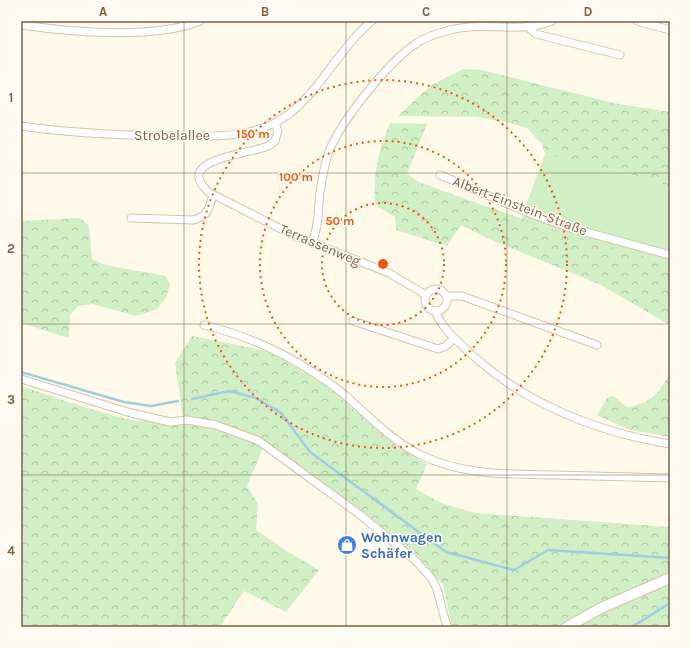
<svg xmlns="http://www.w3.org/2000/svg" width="691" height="648" font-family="Karla,sans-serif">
<defs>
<pattern id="forest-crowns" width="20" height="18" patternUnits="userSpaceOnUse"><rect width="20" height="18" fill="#d1efc5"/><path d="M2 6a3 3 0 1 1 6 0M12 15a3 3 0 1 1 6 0" fill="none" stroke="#afc5a2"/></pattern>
</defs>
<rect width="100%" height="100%" fill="#fff9ea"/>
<path fill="#d1efc5" d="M545,154L653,180L670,187V263L614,249L521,219Z"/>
<g fill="url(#forest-crowns)">
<path d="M463,69L482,70L613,103L670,112V187L653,180L545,154L542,144L527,128L505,122L476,117L398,116L430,86Z"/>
<path d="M390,123L427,124L407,174L419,182C502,212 584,242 670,263V325L599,284L498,243L461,225L447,246L396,230L395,217L375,205C373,173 378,152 390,123Z"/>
<path d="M80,218L89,226L92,259L105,265L166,276L170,284L166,298L157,309L136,316L92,304L78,306L70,315L69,338L21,323V221Z"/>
<path d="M192,336L268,351L321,381L396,446L427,464L416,489L441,503L475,513L670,527V627H452L443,585L418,556L330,488L263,440L242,430L221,424L183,418L175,363Z"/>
<path d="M670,373V437L627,429L597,415L607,398L613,396C618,398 620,403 625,406C629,408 633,406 637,405C655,400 661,388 670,373Z"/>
<path d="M21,386C57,398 94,411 131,420C140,422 150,420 159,421C189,423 239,428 263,448L247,486L258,504L256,530L288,552L319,570L286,612L244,591L220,627H21Z"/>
</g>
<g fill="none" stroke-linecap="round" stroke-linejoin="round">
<g stroke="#9fcedf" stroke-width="2.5">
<path d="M21,372L124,402L151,406L178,401"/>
<path d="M192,399L229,391L256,398L281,413L310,452L446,552L514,570L548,550L670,558"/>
<path d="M632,627L670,603"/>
</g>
<g stroke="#d4c2ad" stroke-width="9">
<g id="street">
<path d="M637,21L670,30"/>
<path d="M21,25C72,32 152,40 200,21"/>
<path d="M529,28L536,34L620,55"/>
<path d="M275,123L278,131L275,141C272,144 269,146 265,147C248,154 170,160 210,193L293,235L389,273L426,295"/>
<path d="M21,126C69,133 115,135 163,136C205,136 254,141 289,114C322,88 340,47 372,21"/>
<path d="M440,175L534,215L571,228L670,255"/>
<path d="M131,218L193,220C208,217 209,208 213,195"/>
<path d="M312,243C319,227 318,209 320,192C322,180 324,168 327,157C337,125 387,64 414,45C424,37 438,33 450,30C484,21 520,34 552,21"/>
<circle cx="436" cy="300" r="11"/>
<path d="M446,296H462L597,345"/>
<path d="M435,311C442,328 455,339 468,351C523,403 596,432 670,444"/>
<path d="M353,321L438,349L446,346L454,338"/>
<path d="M204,325C257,338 304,362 346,396C370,417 391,440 419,454C462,476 509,474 555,475C593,476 632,477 670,478"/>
<path d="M21,379L131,413L170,422L187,420L216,425L259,441L359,514L415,560L432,579L437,589L447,627"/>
</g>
</g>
<g stroke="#d7c3aa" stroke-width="12">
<path id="secondary" d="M567,627L601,608L670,578"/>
</g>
<use href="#street" stroke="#fff" stroke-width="7"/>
<use href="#secondary" stroke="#fff" stroke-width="10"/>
</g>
<path fill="none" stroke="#7e6248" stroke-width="1" stroke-opacity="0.55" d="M184,21V627M346,21V627M507,21V627M21,173H670M21,324H670M21,475H670"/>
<g fill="none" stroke="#e8590c" stroke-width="2" stroke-dasharray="2 4">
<circle cx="383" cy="264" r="61"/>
<circle cx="383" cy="264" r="123"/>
<circle cx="383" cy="264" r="184"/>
</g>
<defs>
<g id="shop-disc" transform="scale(1)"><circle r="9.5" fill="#3f7fe0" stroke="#fffbf2"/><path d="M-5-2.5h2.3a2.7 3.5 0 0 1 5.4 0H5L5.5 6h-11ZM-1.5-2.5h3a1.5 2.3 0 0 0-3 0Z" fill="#fff"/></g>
</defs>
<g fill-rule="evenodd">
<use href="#shop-disc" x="347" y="545"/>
</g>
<g text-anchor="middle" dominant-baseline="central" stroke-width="3" stroke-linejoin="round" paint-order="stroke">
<g font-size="14" fill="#7e6248" stroke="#fffbf2">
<text x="172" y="135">Strobelallee</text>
<text transform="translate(520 206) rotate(21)">Albert-Einstein-Straße</text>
<text transform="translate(320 245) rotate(23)">Terrassenweg</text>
</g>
<g font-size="14" font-weight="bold" fill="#366cbe" stroke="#fffbf2" text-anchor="start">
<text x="361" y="537">Wohnwagen<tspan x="361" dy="16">Schäfer</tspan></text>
</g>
</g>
<circle cx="383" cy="264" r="6" fill="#e8590c" stroke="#fffbf2" stroke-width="2"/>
<g font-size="12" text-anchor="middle" font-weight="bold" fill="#e8590c" stroke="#fffbf2" stroke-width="3" stroke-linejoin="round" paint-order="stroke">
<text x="253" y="138">150 m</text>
<text x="296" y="181">100 m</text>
<text x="340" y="225">50 m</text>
</g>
<rect width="691" height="648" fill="none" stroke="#fffbf2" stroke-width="44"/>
<rect x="22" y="22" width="647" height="604" fill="none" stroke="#7e6248" stroke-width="1.5"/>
<g font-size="13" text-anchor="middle" font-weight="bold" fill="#7e6248">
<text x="103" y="16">A</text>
<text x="265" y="16">B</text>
<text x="426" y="16">C</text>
<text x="588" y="16">D</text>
<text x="11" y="102">1</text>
<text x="11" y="253">2</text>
<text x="11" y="404">3</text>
<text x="11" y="555">4</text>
</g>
</svg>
